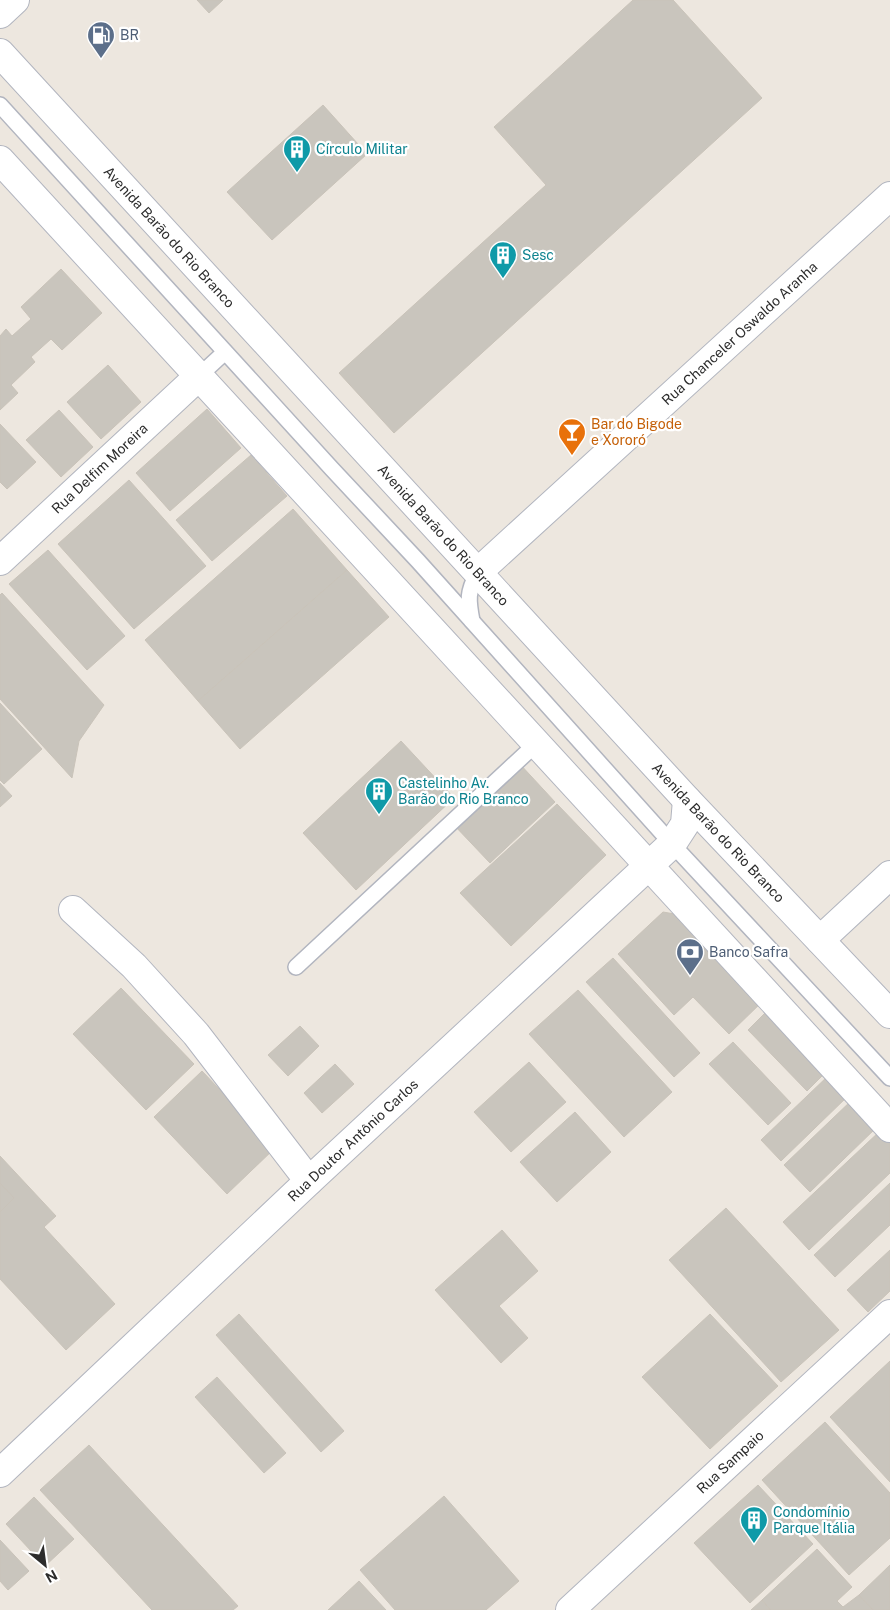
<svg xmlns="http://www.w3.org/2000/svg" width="890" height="1610" font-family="'Public Sans',sans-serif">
<rect width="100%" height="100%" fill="#ede7df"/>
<g fill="#c9c5bd" stroke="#c9c3b9">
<path d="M197,0H223L209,13Z"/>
<path d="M633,0H673L762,98L394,433L339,373L546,185L494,127Z"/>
<path d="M323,105L367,154L272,240L227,192Z"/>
<path d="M61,269L102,313L62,350L51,339L31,357L35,362L11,385L18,393L0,410V336L6,329L12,336L31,319L21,307Z"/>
<path d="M108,365L141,402L101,439L67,402Z"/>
<path d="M207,409L241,448L170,511L136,473Z"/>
<path d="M59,410L93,447L61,477L26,440Z"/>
<path d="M0,424L36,462L7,489L0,482Z"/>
<path d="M251,455L287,496L212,561L176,520Z"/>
<path d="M129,480L206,566L134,629L58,544Z"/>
<path d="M293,509L347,570L198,701L145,640Z"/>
<path d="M48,550L125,636L87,670L9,584Z"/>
<path d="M347,570L389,617L240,749L198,701Z"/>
<path d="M2,593L104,705L79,741L72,778L0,699V595Z"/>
<path d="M0,703L42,749L4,784L0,780Z"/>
<path d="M401,741L454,798L356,890L303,833Z"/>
<path d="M518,762L555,802L490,863L453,824Z"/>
<path d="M0,783L12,796L0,807Z"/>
<path d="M557,804L606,855L511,946L460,893Z"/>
<path d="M663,912L686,916L764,1000L729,1034L693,997L674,1015L618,954Z"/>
<path d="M613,958L700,1053L674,1077L586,982Z"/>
<path d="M121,988L194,1064L146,1110L73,1034Z"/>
<path d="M578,990L672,1092L624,1137L529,1034Z"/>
<path d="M771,1007L829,1069L807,1091L748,1030Z"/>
<path d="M300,1026L319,1046L288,1076L268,1055Z"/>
<path d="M733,1042L791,1103L768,1125L709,1064Z"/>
<path d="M529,1062L566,1102L511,1152L474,1112Z"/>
<path d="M335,1064L354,1084L322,1113L304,1093Z"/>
<path d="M202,1071L275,1148L227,1194L154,1117Z"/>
<path d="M829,1075L849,1095L781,1161L761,1140Z"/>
<path d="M853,1099L878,1126L810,1192L784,1165Z"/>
<path d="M575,1112L611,1152L557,1202L520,1162Z"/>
<path d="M880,1131L890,1142V1173L809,1250L783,1222Z"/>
<path d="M0,1156L56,1216L44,1227L115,1304L66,1350L0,1279Z"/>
<path d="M0,1183L14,1198L0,1212Z"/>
<path d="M890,1183V1225L835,1277L814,1255Z"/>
<path d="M726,1208L839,1330L781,1382L669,1260Z"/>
<path d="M502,1230L538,1271L499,1306L528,1338L501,1363L435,1290Z"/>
<path d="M890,1250V1291L868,1312L847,1290Z"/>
<path d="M239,1314L344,1431L321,1452L216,1335Z"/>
<path d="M710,1314L778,1386L710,1449L642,1377Z"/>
<path d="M890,1361V1482L830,1417Z"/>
<path d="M217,1377L286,1453L264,1473L195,1397Z"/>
<path d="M825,1422L890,1493V1538L849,1575L762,1480Z"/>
<path d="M89,1445L238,1606L233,1610H152L40,1490Z"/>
<path d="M758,1485L813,1544L750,1603L694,1543Z"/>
<path d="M444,1496L519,1581L486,1610H395L360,1570Z"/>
<path d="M34,1497L74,1539L45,1566L6,1524Z"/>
<path d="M0,1540L29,1571L8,1590L0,1581Z"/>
<path d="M817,1549L852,1587L837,1601L843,1607L859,1595L873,1610H770L762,1600Z"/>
<path d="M890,1565V1610H873L859,1595Z"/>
<path d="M359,1581L386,1610H328Z"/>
<path d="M762,1600L770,1610H751Z"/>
</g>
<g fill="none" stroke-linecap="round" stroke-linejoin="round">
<g stroke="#b2b5bf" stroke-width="18">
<g id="service">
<path d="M0,105L332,469L418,561L672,844L890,1078"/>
<path d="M199,376L225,352"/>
<path d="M472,621C468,600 467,592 478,572"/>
<path d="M296,967L537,743"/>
</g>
</g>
<g stroke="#b2b5bf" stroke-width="30">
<g id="minor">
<path d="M73,910L134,966L196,1034L309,1181"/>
<path d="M820,940L890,875"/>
<path id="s1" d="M0,1473L309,1181L672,844L685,824L687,800"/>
</g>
</g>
<g stroke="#b2b5bf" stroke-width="30">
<g id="tertiary">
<path id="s2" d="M0,561L199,376"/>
<path id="s3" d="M570,1610L890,1314"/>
</g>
</g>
<g stroke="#b2b5bf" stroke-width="30">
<g id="secondary">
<path d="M0,14L15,0"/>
<path id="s4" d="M0,53L687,800L890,1014"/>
<path d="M0,160L890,1128"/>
<path id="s5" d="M478,572L890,196"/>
</g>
</g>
<use href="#service" stroke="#fff" stroke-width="15"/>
<use href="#minor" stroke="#fff" stroke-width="28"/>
<use href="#tertiary" stroke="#fff" stroke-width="28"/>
<use href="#secondary" stroke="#fff" stroke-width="28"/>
</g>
<defs>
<g id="fuel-pin" transform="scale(1.4375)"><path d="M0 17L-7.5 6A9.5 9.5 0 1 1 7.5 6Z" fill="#5c6f8a" stroke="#fff"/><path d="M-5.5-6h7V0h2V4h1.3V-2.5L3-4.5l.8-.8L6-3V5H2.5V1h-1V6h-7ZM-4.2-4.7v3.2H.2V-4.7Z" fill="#fff"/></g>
<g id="building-pin" transform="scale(1.4375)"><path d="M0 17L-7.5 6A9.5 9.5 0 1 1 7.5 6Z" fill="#0f9aa8" stroke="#fff"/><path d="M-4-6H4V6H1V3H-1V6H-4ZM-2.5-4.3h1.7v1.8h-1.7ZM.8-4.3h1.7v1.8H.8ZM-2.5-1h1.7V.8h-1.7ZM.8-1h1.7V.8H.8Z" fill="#fff"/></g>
<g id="bar-pin" transform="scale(1.4375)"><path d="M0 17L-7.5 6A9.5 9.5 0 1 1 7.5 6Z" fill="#e8710a" stroke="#fff"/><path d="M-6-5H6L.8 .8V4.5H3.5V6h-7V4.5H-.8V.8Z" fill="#fff"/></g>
<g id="bank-pin" transform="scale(1.4375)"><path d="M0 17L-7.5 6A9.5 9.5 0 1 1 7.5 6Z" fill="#5c6f8a" stroke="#fff"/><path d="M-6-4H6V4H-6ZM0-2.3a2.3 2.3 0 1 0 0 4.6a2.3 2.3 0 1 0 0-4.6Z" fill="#fff"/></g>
</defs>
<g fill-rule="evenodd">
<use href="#fuel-pin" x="101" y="35"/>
<use href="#building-pin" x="297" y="149"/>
<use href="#building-pin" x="503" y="255"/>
<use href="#bar-pin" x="572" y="432"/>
<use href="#building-pin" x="379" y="791"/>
<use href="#bank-pin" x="690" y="952"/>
<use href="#building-pin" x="754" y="1520"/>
</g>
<g text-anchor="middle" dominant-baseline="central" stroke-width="4.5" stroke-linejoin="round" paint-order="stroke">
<g font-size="14" fill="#4e5e75" stroke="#fff" text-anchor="start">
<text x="120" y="35">BR</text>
<text x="709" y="952">Banco Safra</text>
</g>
<g font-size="14" fill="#0d838f" stroke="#fff" text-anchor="start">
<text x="316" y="149">Círculo Militar</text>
<text x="522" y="255">Sesc</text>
<text x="398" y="783">Castelinho Av.<tspan x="398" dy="16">Barão do Rio Branco</tspan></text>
<text x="773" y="1512">Condomínio<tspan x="773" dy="16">Parque Itália</tspan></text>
</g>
<g font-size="14" fill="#2c2c2c" stroke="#fff">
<text stroke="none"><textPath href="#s4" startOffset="250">Avenida Barão do Rio Branco</textPath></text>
<text stroke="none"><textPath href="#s5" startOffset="354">Rua Chanceler Oswaldo Aranha</textPath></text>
<text stroke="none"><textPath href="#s2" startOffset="136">Rua Delfim Moreira</textPath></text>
<text stroke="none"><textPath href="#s4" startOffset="655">Avenida Barão do Rio Branco</textPath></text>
<text stroke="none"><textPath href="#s4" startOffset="1060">Avenida Barão do Rio Branco</textPath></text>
<text stroke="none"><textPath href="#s1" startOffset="485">Rua Doutor Antônio Carlos</textPath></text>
<text stroke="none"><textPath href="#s3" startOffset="218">Rua Sampaio</textPath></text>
</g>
<g font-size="14" fill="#c56008" stroke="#fff" text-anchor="start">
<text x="591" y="424">Bar do Bigode<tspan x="591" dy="16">e Xororó</tspan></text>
</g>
</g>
<g transform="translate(45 1565) rotate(151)" stroke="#ffffff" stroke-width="4" paint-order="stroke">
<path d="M0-4L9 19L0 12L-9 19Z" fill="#2c2c2c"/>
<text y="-8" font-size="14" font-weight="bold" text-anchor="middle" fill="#2c2c2c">N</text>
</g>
</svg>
